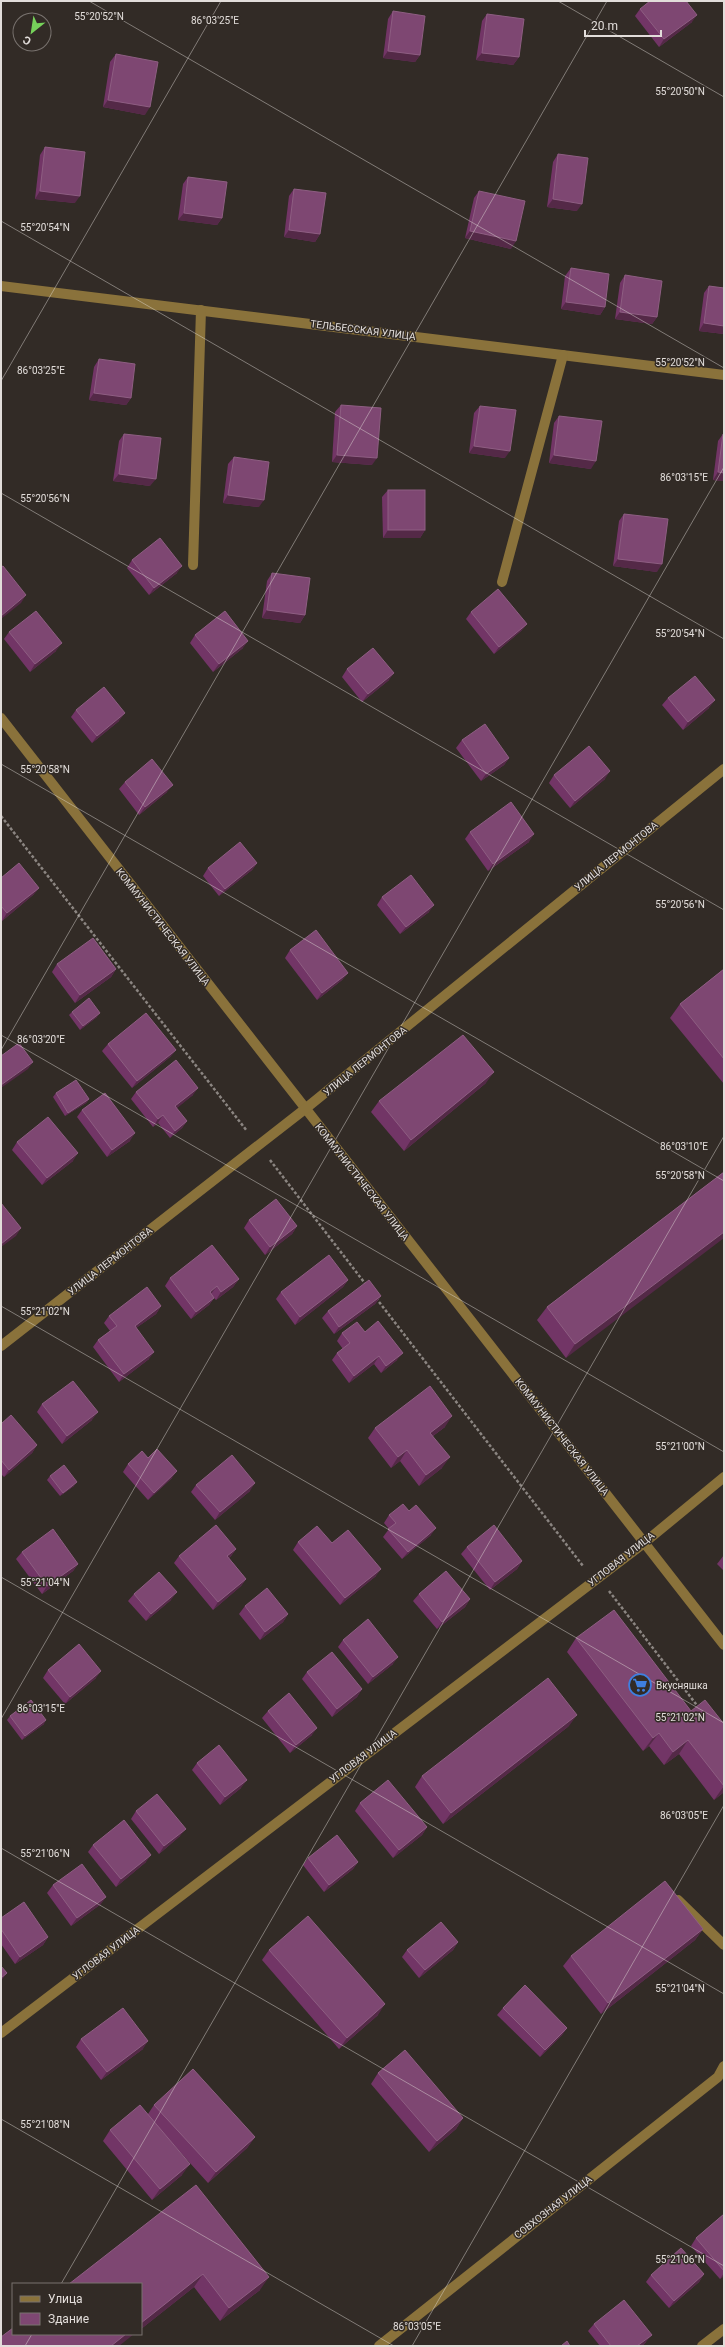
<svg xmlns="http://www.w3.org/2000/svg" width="725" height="2347" font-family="Roboto,sans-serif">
<rect width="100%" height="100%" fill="#322b26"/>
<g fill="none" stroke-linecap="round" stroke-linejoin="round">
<g stroke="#8b8581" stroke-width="2.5" stroke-dasharray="3 2" stroke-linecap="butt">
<path d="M1,816L247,1131"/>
<path d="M270,1160L367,1286"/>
<path d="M376,1298L583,1566"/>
<path d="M609,1591L699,1708"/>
</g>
<g stroke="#8a723b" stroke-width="10">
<path d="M1,286L724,375"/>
<path d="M193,565L201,310"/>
<path d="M502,582L563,355"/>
<path d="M1,718L724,1645"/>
<path d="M1,1346L305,1109L724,769"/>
<path d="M678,1900L724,1945"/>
<path d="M1,2033L644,1543L724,1477"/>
<path d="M379,2346L718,2077L724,2066"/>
<path d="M702,2346L724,2329"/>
</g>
</g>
<g fill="#723566">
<path d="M640,9L692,22L659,47L635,16Z"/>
<path d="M393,11L420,55L415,62L383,58L388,19Z"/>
<path d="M487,14L519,57L513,65L476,60L482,21Z"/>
<path d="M116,54L145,115L103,107L110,62Z"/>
<path d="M45,147L75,203L35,199L40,155Z"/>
<path d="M558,154L577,211L547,207L553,162Z"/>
<path d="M188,177L222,218L217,225L178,220L183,184Z"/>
<path d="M294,189L320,234L315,242L284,237L289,196Z"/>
<path d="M479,191L511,249L465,238L474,198Z"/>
<path d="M571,268L605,307L600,315L561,309L565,276Z"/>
<path d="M625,275L657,317L652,324L615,319L620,283Z"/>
<path d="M709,286L724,334L699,331L704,293Z"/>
<path d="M99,359L131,398L126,405L89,400L94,367Z"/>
<path d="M341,405L372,465L332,462L335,412Z"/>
<path d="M480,406L505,458L469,453L474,413Z"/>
<path d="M559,416L591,469L549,463L554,423Z"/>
<path d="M124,434L150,486L113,481L119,441Z"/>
<path d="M723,434L724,481L713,480L718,441Z"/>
<path d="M234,457L259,507L223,503L228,464Z"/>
<path d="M388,490L425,530L420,538H383L382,497Z"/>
<path d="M624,514L657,572L613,566L619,521Z"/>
<path d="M132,560L177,573L149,595L127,568Z"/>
<path d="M272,573L305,615L300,623L262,618L267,581Z"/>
<path d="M471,612L527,624L521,631L494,654L466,619Z"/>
<path d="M9,632L56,651L30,672L4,639Z"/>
<path d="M195,635L243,648L213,672L190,643Z"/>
<path d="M347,669L389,680L362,702L342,677Z"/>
<path d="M668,698L709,708L683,730L662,705Z"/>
<path d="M76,710L119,721L92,743L71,717Z"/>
<path d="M462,740L509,758L504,765L481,781L456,748Z"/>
<path d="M554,775L605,779L570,808L549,783Z"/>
<path d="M125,782L167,792L139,815L119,789Z"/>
<path d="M470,832L529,842L488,871L465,839Z"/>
<path d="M257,863L252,870L219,896L203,876L208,868Z"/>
<path d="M1,878L39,888L33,895L2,921L1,920Z"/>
<path d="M382,897L429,912L400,934L377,905Z"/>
<path d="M290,950L348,973L342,980L317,1000L285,958Z"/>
<path d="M57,964L116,969L111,977L75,1003L52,972Z"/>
<path d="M724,969V1084L670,1018L680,1004Z"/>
<path d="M72,1012L97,1017L80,1030L69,1015Z"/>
<path d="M108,1044L176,1050L170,1057L132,1088L102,1051Z"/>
<path d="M486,1083L404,1151L371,1112L379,1101Z"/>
<path d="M136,1092L193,1095L176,1108L187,1121L182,1128L170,1138L158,1123L153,1127L131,1099Z"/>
<path d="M56,1093L89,1099L86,1103L65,1116L53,1097Z"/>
<path d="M82,1110L130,1141L107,1157L77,1117Z"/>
<path d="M17,1142L73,1161L42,1185L12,1150Z"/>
<path d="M724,1172L566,1358L537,1320L547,1307Z"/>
<path d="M249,1220L297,1226L292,1234L265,1255L244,1228Z"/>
<path d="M170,1278L239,1279L233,1287L216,1300L214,1298L209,1305L191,1319L165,1286Z"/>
<path d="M348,1280L343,1287L295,1325L276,1299L281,1292Z"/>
<path d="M381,1296L375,1304L334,1334L322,1318L328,1311Z"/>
<path d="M161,1306L156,1314L136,1328L149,1359L119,1382L93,1347L98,1340L110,1331L104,1323L109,1316Z"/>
<path d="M365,1332L397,1360L381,1373L374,1364L349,1383L332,1360L337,1353L343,1349L337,1341L342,1333Z"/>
<path d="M42,1404L92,1420L62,1444L37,1412Z"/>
<path d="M1,1424L37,1445L32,1453L4,1477L1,1474Z"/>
<path d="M445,1427L433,1436L442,1468L419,1486L400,1461L391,1468L368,1438L375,1428Z"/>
<path d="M148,1458L172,1478L148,1500L123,1472L128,1464Z"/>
<path d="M50,1476L74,1486L60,1496L47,1480Z"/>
<path d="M196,1485L250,1491L215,1520L191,1492Z"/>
<path d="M389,1515L431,1535L402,1559L383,1537L389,1529L384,1523Z"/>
<path d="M298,1542L332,1543L376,1576L340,1605L293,1550Z"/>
<path d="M467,1547L522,1561L517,1569L490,1590L461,1554Z"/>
<path d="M236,1549L231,1556L229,1558L246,1579L241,1586L213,1610L174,1563L179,1556Z"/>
<path d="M22,1552L78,1564L73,1571L42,1594L16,1559Z"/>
<path d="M724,1555V1571L717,1564Z"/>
<path d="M134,1594L171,1600L146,1621L128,1601Z"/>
<path d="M419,1594L470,1599L465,1607L437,1629L413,1601Z"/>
<path d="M245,1606L288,1614L283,1622L260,1640L239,1614Z"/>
<path d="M576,1638L691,1711L724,1724V1792L714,1800L679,1754L664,1765L649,1746L643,1751L567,1652Z"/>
<path d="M343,1640L393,1664L368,1684L338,1647Z"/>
<path d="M48,1670L96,1678L65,1704L43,1678Z"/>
<path d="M307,1672L362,1689L357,1697L332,1717L302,1679Z"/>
<path d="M268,1711L312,1735L290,1753L262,1718Z"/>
<path d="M10,1716L44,1724L22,1740L7,1720Z"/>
<path d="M569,1726L443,1824L415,1787L422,1776Z"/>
<path d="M197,1763L241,1788L220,1805L192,1770Z"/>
<path d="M360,1803L427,1827L422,1835L393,1858L355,1811Z"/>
<path d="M136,1811L180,1836L159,1854L131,1819Z"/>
<path d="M93,1845L146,1862L116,1887L88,1852Z"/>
<path d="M308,1858L358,1862L353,1869L324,1892L303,1865Z"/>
<path d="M53,1885L101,1904L71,1926L47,1893Z"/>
<path d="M1,1918L48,1937L43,1945L15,1964L1,1944Z"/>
<path d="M703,1929L695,1940L601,2014L563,1966L571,1956Z"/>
<path d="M458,1942L453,1950L419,1978L402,1957L407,1950Z"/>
<path d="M269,1950L378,2015L339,2049L262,1960Z"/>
<path d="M503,2008L567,2028L562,2035L540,2057L497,2015Z"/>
<path d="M81,2039L143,2049L101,2080L76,2047Z"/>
<path d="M378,2073L463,2118L456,2129L429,2152L371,2084Z"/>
<path d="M154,2105L255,2137L247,2148L208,2183L171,2142L182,2175L152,2200L103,2141L110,2130L148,2114Z"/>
<path d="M196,2185L260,2290L220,2321L194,2287L141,2329V2284Z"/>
<path d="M724,2214V2276L720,2279L691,2246L696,2238Z"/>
<path d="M704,2274L699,2282L669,2308L646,2282L651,2275Z"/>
<path d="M594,2324L646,2342L642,2346H600L588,2331Z"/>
</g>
<g fill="#542947">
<path d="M697,15L692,22L659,47L664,39Z"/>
<path d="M388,51L420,55L415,62L383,58Z"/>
<path d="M482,53L519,57L513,65L476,60Z"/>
<path d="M108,100L150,107L145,115L103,107Z"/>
<path d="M40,191L80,196L75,203L35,199Z"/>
<path d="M553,199L582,204L577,211L547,207Z"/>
<path d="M184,213L222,218L217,225L178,220Z"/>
<path d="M289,230L320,234L315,242L284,237Z"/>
<path d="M470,231L516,241L511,249L465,238Z"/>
<path d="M566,302L605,307L600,315L561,309Z"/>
<path d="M620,312L657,317L652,324L615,319Z"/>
<path d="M704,323L724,326V334L699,331Z"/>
<path d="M94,393L131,398L126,405L89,400Z"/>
<path d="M474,446L510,451L505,458L469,453Z"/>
<path d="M337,455L377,458L372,465L332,462Z"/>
<path d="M554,455L596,461L591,469L549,463Z"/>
<path d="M718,472L724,473V481L713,480Z"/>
<path d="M119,474L156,479L150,486L113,481Z"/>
<path d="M228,495L264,500L259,507L223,503Z"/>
<path d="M388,530H425L420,538H383Z"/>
<path d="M618,559L662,564L657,572L613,566Z"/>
<path d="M182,566L177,573L149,595L154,588Z"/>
<path d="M26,595L21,603L1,619V616Z"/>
<path d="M267,610L305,615L300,623L262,618Z"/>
<path d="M527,624L521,631L494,654L499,647Z"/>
<path d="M248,641L243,648L213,672L219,664Z"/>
<path d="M62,643L56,651L30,672L35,664Z"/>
<path d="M394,673L389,680L362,702L368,694Z"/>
<path d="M715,700L709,708L683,730L688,722Z"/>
<path d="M125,713L119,721L92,743L97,736Z"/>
<path d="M509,758L504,765L481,781L486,774Z"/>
<path d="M610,771L605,779L570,808L575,801Z"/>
<path d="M173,785L167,792L139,815L145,807Z"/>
<path d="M534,834L529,842L488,871L493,864Z"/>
<path d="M257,863L252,870L219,896L225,889Z"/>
<path d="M39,888L33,895L2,921L7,913Z"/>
<path d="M434,905L429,912L400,934L406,927Z"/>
<path d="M116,969L111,977L75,1003L80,995Z"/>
<path d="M348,973L342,980L317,1000L322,993Z"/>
<path d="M100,1013L97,1017L80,1030L83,1026Z"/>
<path d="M176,1050L170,1057L132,1088L137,1081Z"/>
<path d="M33,1062L28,1069L1,1088V1085Z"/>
<path d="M494,1072L486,1083L404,1151L411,1140Z"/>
<path d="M198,1088L193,1095L170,1114L175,1106Z"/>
<path d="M89,1099L86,1103L65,1116L68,1113Z"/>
<path d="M163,1115L158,1123L153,1127L158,1119Z"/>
<path d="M187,1121L182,1128L170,1138L175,1131Z"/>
<path d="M135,1133L130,1141L107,1157L112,1150Z"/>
<path d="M78,1153L73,1161L42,1185L47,1178Z"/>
<path d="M297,1226L292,1234L265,1255L270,1247Z"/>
<path d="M21,1228L16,1236L1,1247V1244Z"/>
<path d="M724,1232V1238L566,1358L575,1344Z"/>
<path d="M239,1279L233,1287L216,1300L221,1292Z"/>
<path d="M348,1280L343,1287L295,1325L300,1317Z"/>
<path d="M217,1286L211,1294L210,1292Z"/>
<path d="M381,1296L375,1304L334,1334L339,1327Z"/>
<path d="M214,1298L209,1305L191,1319L196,1312Z"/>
<path d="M161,1306L156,1314L129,1333L135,1326Z"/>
<path d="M154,1352L149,1359L119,1382L124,1374Z"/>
<path d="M403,1353L397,1360L381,1373L386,1366Z"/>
<path d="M379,1356L374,1364L349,1383L354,1376Z"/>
<path d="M98,1412L92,1420L62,1444L67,1436Z"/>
<path d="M452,1416L445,1427L423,1443L430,1433Z"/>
<path d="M37,1445L32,1453L4,1477L9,1470Z"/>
<path d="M407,1450L400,1461L391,1468L398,1457Z"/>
<path d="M450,1457L442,1468L419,1486L426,1475Z"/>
<path d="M177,1471L172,1478L148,1500L154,1493Z"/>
<path d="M77,1482L74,1486L60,1496L63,1493Z"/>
<path d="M255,1483L250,1491L215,1520L220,1512Z"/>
<path d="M436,1528L431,1535L402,1559L408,1552Z"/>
<path d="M236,1549L231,1556L222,1564L227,1556Z"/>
<path d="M522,1561L517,1569L490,1590L495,1582Z"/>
<path d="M78,1564L73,1571L42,1594L47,1586Z"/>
<path d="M381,1569L376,1576L340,1605L345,1598Z"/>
<path d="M246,1579L241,1586L213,1610L218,1602Z"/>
<path d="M177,1592L171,1600L146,1621L151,1614Z"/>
<path d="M470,1599L465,1607L437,1629L442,1622Z"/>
<path d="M288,1614L283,1622L260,1640L265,1632Z"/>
<path d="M398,1657L393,1664L368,1684L373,1677Z"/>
<path d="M101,1671L96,1678L65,1704L70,1697Z"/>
<path d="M362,1689L357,1697L332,1717L337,1709Z"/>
<path d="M577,1715L569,1726L443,1824L451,1813Z"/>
<path d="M46,1720L44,1724L22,1740L25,1736Z"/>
<path d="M317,1728L312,1735L290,1753L296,1745Z"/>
<path d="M659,1733L649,1746L643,1751L653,1738Z"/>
<path d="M688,1740L679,1754L664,1765L673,1752Z"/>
<path d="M247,1780L241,1788L220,1805L225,1797Z"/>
<path d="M724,1786V1792L714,1800Z"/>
<path d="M427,1827L422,1835L393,1858L399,1850Z"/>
<path d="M186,1829L180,1836L159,1854L164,1846Z"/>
<path d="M151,1855L146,1862L116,1887L121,1879Z"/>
<path d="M358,1862L353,1869L324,1892L329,1885Z"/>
<path d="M106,1897L101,1904L71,1926L77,1918Z"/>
<path d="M703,1929L695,1940L601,2014L608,2003Z"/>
<path d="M48,1937L43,1945L15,1964L20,1957Z"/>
<path d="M458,1942L453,1950L419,1978L425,1970Z"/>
<path d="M7,1973L1,1981V1978Z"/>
<path d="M385,2004L378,2015L339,2049L347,2038Z"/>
<path d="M567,2028L562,2035L540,2057L545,2050Z"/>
<path d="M148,2041L143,2049L101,2080L107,2072Z"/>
<path d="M463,2118L456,2129L429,2152L437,2141Z"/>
<path d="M255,2137L247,2148L208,2183L216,2172Z"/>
<path d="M190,2164L182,2175L152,2200L160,2189Z"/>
<path d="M724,2273V2276L720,2279Z"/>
<path d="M203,2274L194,2287L141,2329V2323Z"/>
<path d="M704,2274L699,2282L669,2308L674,2301Z"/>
<path d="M269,2277L260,2290L220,2321L229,2308Z"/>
<path d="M126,2334H134L119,2346H111Z"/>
<path d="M652,2335L646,2342L642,2346H637Z"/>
</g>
<g fill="#7e4772" stroke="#8e5e82">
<path d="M650,1H686L697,15L664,39L640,9Z"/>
<path d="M393,11L425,16L420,55L388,51Z"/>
<path d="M487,14L524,19L519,57L482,53Z"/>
<path d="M116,54L158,62L150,107L108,100Z"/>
<path d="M45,147L85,152L80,196L40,191Z"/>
<path d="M558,154L588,158L582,204L553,199Z"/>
<path d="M188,177L227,182L222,218L184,213Z"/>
<path d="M294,189L326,193L320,234L289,230Z"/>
<path d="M479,191L525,201L516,241L470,231Z"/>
<path d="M571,268L609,274L605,307L566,302Z"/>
<path d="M625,275L662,281L657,317L620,312Z"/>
<path d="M709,286L724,288V326L704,323Z"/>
<path d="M99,359L135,364L131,398L94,393Z"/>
<path d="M341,405L381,408L377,458L337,455Z"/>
<path d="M480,406L516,410L510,451L474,446Z"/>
<path d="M559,416L602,421L596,461L554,455Z"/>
<path d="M124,434L161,438L156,479L119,474Z"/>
<path d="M723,434H724V473L718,472Z"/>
<path d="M234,457L269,462L264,500L228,495Z"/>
<rect x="388" y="490" width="37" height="40"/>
<path d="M624,514L668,519L662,564L618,559Z"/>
<path d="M160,538L182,566L154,588L132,560Z"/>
<path d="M3,566L26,595L1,616V567Z"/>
<path d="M272,573L310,578L305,615L267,610Z"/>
<path d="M498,589L527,624L499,647L471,612Z"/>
<path d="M36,611L62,643L35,664L9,632Z"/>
<path d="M225,611L248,641L219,664L195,635Z"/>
<path d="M373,648L394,673L368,694L347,669Z"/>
<path d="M695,676L715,700L688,722L668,698Z"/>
<path d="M104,687L125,713L97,736L76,710Z"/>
<path d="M485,724L509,758L486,774L462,740Z"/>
<path d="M589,746L610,771L575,801L554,775Z"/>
<path d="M152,759L173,785L145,807L125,782Z"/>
<path d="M511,802L534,834L493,864L470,832Z"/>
<path d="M240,842L257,863L225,889L208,868Z"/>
<path d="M19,863L39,888L7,913L1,906V878Z"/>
<path d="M411,875L434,905L406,927L382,897Z"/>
<path d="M316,930L348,973L322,993L290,950Z"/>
<path d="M93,938L116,969L80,995L57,964Z"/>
<path d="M724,969V1059L680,1004Z"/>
<path d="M89,998L100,1013L83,1026L72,1012Z"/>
<path d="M146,1013L176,1050L137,1081L108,1044Z"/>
<path d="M463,1035L494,1072L411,1140L379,1101Z"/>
<path d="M19,1043L33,1062L1,1085V1056Z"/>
<path d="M176,1060L198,1088L175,1106L187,1121L175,1131L163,1115L158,1119L136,1092Z"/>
<path d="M76,1080L89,1099L68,1113L56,1093Z"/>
<path d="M105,1093L135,1133L112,1150L82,1110Z"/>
<path d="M48,1117L78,1153L47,1178L17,1142Z"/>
<path d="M724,1172V1232L575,1344L547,1307Z"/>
<path d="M276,1199L297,1226L270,1247L249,1220Z"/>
<path d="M1,1203L21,1228L1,1244Z"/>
<path d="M212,1245L239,1279L221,1292L217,1286L210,1292L214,1298L196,1312L170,1278Z"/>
<path d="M329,1255L348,1280L300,1317L281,1292Z"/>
<path d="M369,1280L381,1296L339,1327L328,1311Z"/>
<path d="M147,1287L161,1306L135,1326L154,1352L124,1374L98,1340L117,1326L109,1316Z"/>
<path d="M378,1321L403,1353L386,1366L379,1356L354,1376L337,1353L350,1343L342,1333L357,1322L365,1332Z"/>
<path d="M73,1381L98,1412L67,1436L42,1404Z"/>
<path d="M430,1386L452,1416L430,1433L450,1457L426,1475L407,1450L398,1457L375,1428Z"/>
<path d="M11,1415L37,1445L9,1470L1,1460V1424Z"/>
<path d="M157,1449L177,1471L154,1493L128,1464L142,1451L148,1458Z"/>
<path d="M232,1455L255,1483L220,1512L196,1485Z"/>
<path d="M64,1465L77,1482L63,1493L50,1476Z"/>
<path d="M403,1504L409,1511L416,1505L436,1528L408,1552L388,1529L396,1523L389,1515Z"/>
<path d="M216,1525L236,1549L227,1556L246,1579L218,1602L179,1556Z"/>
<path d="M494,1525L522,1561L495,1582L467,1547Z"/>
<path d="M317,1526L332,1543L348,1530L381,1569L345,1598L298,1542Z"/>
<path d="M53,1529L78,1564L47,1586L22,1552Z"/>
<path d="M446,1571L470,1599L442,1622L419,1594Z"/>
<path d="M159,1572L177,1592L151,1614L134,1594Z"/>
<path d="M267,1588L288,1614L265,1632L245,1606Z"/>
<path d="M614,1610L691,1711L705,1700L724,1724V1786L688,1740L673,1752L659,1733L653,1738L576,1638Z"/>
<path d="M368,1619L398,1657L373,1677L343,1640Z"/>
<path d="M79,1644L101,1671L70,1697L48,1670Z"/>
<path d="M332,1652L362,1689L337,1709L307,1672Z"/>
<path d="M548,1678L577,1715L451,1813L422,1776Z"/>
<path d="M289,1693L317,1728L296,1745L268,1711Z"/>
<path d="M31,1700L46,1720L25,1736L10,1716Z"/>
<path d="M219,1745L247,1780L225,1797L197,1763Z"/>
<path d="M388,1780L427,1827L399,1850L360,1803Z"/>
<path d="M157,1794L186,1829L164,1846L136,1811Z"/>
<path d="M124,1820L151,1855L121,1879L93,1845Z"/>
<path d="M337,1835L358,1862L329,1885L308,1858Z"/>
<path d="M82,1864L106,1897L77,1918L53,1885Z"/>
<path d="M665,1881L703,1929L608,2003L571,1956Z"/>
<path d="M24,1902L48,1937L20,1957L1,1929V1918Z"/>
<path d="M308,1916L385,2004L347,2038L269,1950Z"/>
<path d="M441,1922L458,1942L425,1970L407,1950Z"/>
<path d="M1,1966L7,1973L1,1978Z"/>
<path d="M525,1985L567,2028L545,2050L503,2008Z"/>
<path d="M123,2008L148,2041L107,2072L81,2039Z"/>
<path d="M405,2050L463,2118L437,2141L378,2073Z"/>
<path d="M193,2069L255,2137L216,2172L154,2105Z"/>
<path d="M140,2105L190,2164L160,2189L110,2130Z"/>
<path d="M196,2185L269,2277L229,2308L203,2274L141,2323V2284H69Z"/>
<path d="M724,2214V2271L696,2238Z"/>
<path d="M681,2248L704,2274L674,2301L651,2275Z"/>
<path d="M624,2300L652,2335L637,2346H611L594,2324Z"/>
<path d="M13,2328V2334H126L111,2346H1V2337Z"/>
<path d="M567,2341L570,2346H561Z"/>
</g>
<path fill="none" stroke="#e2ddda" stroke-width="1" stroke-opacity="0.45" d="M89,1L724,368M558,1L724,97M1,221L724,639M1,381L221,1M1,493L724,910M1,764L724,1181M1,1035L724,1452M1,1050L607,1M1,1306L724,1723M1,1577L724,1994M1,1719L724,467M1,1848L724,2266M1,2119L394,2346M61,2284L724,1136M25,2346L32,2334M412,2346L724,1805"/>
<defs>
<g id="supermarket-ring" transform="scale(1.15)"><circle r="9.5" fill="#322b26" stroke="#3f7fe0" stroke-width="1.5"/><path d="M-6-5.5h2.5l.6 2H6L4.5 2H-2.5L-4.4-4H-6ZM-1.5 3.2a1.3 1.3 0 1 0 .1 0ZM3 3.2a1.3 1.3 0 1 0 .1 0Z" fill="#3f7fe0"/></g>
</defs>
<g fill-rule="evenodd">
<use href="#supermarket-ring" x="640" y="1685"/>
</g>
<g text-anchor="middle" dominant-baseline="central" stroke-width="3" stroke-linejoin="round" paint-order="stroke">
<g font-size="10" fill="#e2ddda" stroke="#322b26">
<text transform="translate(363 330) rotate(7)">ТЕЛЬБЕССКАЯ УЛИЦА</text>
<text transform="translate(616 856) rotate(-39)">УЛИЦА ЛЕРМОНТОВА</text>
<text transform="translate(163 927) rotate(52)">КОММУНИСТИЧЕСКАЯ УЛИЦА</text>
<text transform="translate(365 1061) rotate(-39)">УЛИЦА ЛЕРМОНТОВА</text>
<text transform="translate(362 1182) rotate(52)">КОММУНИСТИЧЕСКАЯ УЛИЦА</text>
<text transform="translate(110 1261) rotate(-38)">УЛИЦА ЛЕРМОНТОВА</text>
<text transform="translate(562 1437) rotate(52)">КОММУНИСТИЧЕСКАЯ УЛИЦА</text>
<text transform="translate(621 1559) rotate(-38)">УГЛОВАЯ УЛИЦА</text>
<text transform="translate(363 1756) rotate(-37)">УГЛОВАЯ УЛИЦА</text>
<text transform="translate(106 1953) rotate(-37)">УГЛОВАЯ УЛИЦА</text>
<text transform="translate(553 2207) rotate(-38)">СОВХОЗНАЯ УЛИЦА</text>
</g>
<g font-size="10" fill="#e2ddda" stroke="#322b26" text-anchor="start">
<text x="656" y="1685">Вкусняшка</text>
</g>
</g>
<g font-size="10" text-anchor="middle" fill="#e2ddda" stroke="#322b26" stroke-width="3" stroke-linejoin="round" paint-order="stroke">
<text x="99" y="20">55°20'52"N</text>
<text x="215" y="24">86°03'25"E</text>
<text x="680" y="95">55°20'50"N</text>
<text x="45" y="231">55°20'54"N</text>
<text x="680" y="366">55°20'52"N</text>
<text x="41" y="374">86°03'25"E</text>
<text x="684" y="481">86°03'15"E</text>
<text x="45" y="502">55°20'56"N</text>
<text x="680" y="637">55°20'54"N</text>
<text x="45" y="773">55°20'58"N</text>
<text x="680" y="908">55°20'56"N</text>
<text x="41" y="1043">86°03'20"E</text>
<text x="684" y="1150">86°03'10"E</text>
<text x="680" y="1179">55°20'58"N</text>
<text x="45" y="1315">55°21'02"N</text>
<text x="680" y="1450">55°21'00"N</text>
<text x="45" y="1586">55°21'04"N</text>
<text x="41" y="1712">86°03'15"E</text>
<text x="680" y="1721">55°21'02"N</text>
<text x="684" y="1819">86°03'05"E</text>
<text x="45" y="1857">55°21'06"N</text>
<text x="680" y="1992">55°21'04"N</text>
<text x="45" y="2128">55°21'08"N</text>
<text x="680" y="2263">55°21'06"N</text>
<text x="417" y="2330">86°03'05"E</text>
</g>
<rect width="725" height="2347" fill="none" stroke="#e2ddda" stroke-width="4"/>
<rect x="12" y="2283" width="130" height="52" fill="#322b26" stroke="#78726e"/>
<rect x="20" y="2296" width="20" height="6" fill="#8a723b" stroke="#78726e"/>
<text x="48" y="2303" font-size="12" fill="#e2ddda">Улица</text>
<rect x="20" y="2313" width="20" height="12" fill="#7e4772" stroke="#78726e"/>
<text x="48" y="2323" font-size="12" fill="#e2ddda">Здание</text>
<g transform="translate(32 32) rotate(210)"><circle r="19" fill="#322b26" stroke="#78726e"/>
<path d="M0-3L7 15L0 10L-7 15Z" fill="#76d25a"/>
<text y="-6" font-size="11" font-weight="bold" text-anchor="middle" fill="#e2ddda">С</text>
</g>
<path d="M585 30v6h76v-6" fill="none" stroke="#e2ddda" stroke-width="2"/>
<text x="591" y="30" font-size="12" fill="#e2ddda" stroke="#322b26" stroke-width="3" paint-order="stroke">20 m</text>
</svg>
